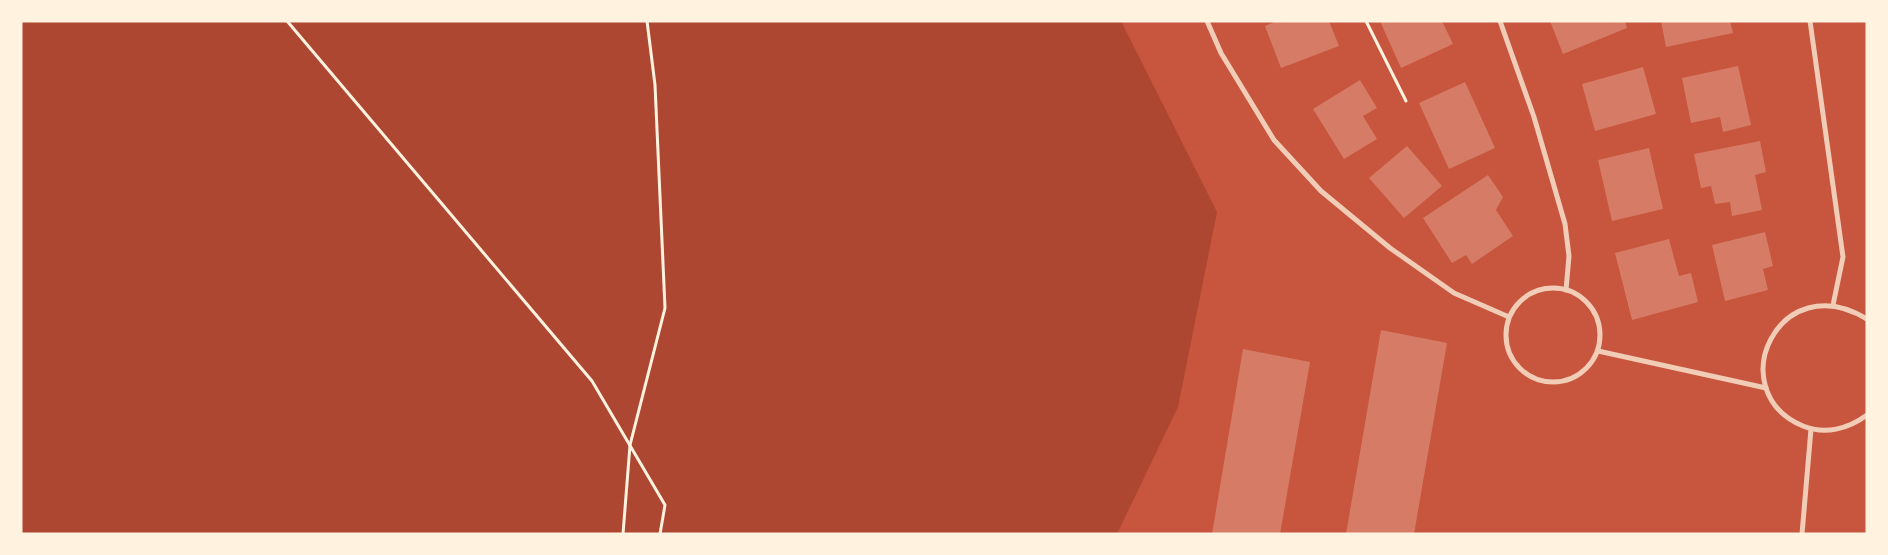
<svg xmlns="http://www.w3.org/2000/svg" width="1888" height="555" font-family="'Public Sans',sans-serif">
<rect width="100%" height="100%" fill="#c8553d"/>
<path fill="#ae4732" d="M21,21H1121L1217,212L1178,407L1117,534H21Z"/>
<g fill="#d67c66">
<path d="M1277,21H1329L1339,46L1281,68L1265,26Z"/>
<path d="M1380,21H1442L1453,44L1401,68Z"/>
<path d="M1550,21H1625L1627,28L1563,54Z"/>
<path d="M1661,21H1730L1733,33L1666,47Z"/>
<path d="M1738,66L1751,125L1723,132L1720,117L1691,123L1682,78Z"/>
<path d="M1643,67L1656,114L1595,131L1582,84Z"/>
<path d="M1360,80L1377,108L1363,116L1377,139L1344,159L1313,109Z"/>
<path d="M1465,82L1495,148L1449,169L1419,103Z"/>
<path d="M1760,141L1766,172L1755,175L1762,210L1732,216L1730,202L1715,204L1711,186L1701,188L1694,154Z"/>
<path d="M1407,146L1442,186L1404,218L1369,178Z"/>
<path d="M1649,148L1663,209L1612,221L1598,160Z"/>
<path d="M1488,175L1503,197L1496,210L1513,236L1472,264L1466,255L1452,263L1423,218Z"/>
<path d="M1765,232L1773,266L1763,269L1768,290L1725,301L1712,245Z"/>
<path d="M1669,239L1679,276L1691,273L1698,302L1632,320L1615,253Z"/>
<path d="M1381,330L1447,343L1414,534H1346Z"/>
<path d="M1243,349L1310,362L1280,534H1212Z"/>
</g>
<g fill="none" stroke-linecap="round" stroke-linejoin="round">
<g stroke="#fff3e0" stroke-width="3">
<path d="M287,21L592,381L665,505L660,534"/>
<path d="M1366,21L1406,101"/>
<path d="M623,534L630,445L665,308L655,85L647,21"/>
</g>
<g stroke="#f1ccb7" stroke-width="5">
<path d="M1207,21L1221,53L1274,140L1321,191L1390,248L1454,293L1509,317"/>
<path d="M1500,21L1534,117L1565,224L1569,256L1566,290"/>
<path d="M1810,21L1843,257L1833,305"/>
<circle cx="1553" cy="335" r="47"/>
<path d="M1867,319C1779,265 1720,391 1803,426C1825,435 1848,429 1867,415"/>
<path d="M1598,351L1766,388"/>
<path d="M1802,534L1811,429"/>
</g>
</g>
<rect width="1888" height="555" fill="none" stroke="#fff3e0" stroke-width="45"/>
</svg>
